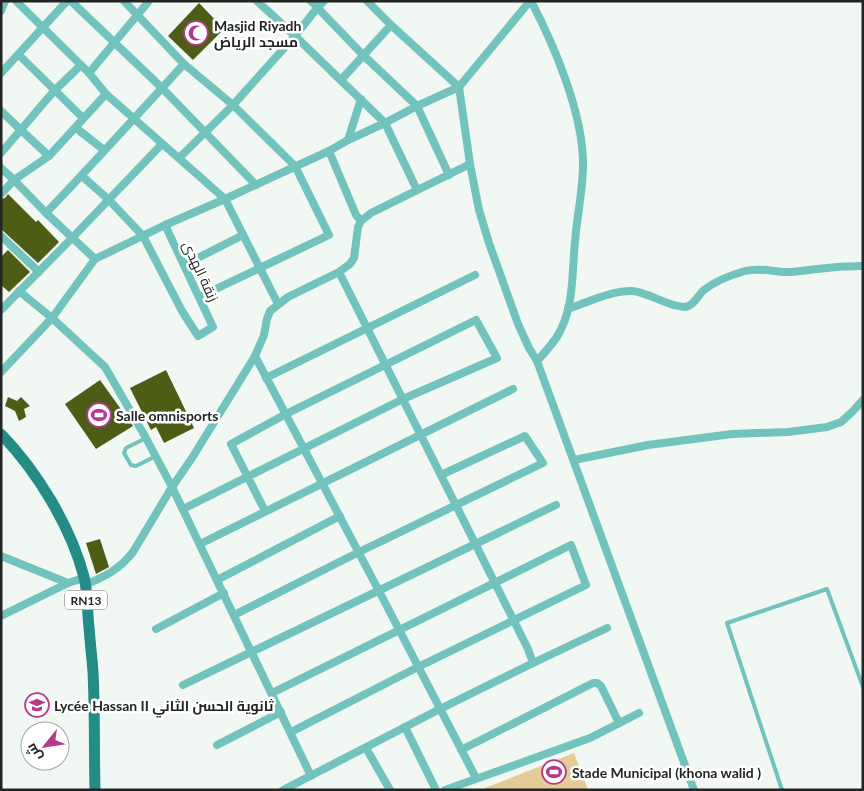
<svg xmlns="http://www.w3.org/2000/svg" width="864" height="791" font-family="Lato,Cairo,sans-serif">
<rect width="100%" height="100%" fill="#f1f8f3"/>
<path fill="#e3cc98" d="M574,753L588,790H480Z"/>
<g fill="#4d5d16">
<path d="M199,3L224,29L193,60L168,36Z"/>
<path d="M8,194L36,222L38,220L59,242L38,263L1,229V199L5,198Z"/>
<path d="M8,250L30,272L9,292L1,285V257Z"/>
<path d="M166,370L194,428L164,443L156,427L151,430L130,388Z"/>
<path d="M100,380L133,426L96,449L65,404Z"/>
<path d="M8,397L17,401L21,397L30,406L24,409L26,417L19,421L15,411L5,406Z"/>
<path d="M100,539L109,567L96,574L86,543Z"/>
</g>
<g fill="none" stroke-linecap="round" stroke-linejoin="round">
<g stroke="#72c3be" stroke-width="4">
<path d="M146,438L126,448L124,453L131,465L136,466L156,456"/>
<path d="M782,790L727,623L827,589L863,687"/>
</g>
<g stroke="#72c3be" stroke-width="8">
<path d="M16,1L89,73L106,94L225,199L278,304"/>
<path d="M71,1L162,88L256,185"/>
<path d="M124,1L184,64L233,105L295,166L329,235L199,297"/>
<path d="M257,1L295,36L385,123L417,190"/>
<path d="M311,1L363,55L417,106L449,175"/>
<path d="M367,1L391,25L459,87L470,164L479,210L489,243L518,324L529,348L537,361L694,790"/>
<path d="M531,1C554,45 581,109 583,159C584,186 577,214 575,242C572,270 574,301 562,327C557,340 546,351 537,361"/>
<path d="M1,11L5,1"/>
<path d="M19,55L83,118"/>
<path d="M1,73L67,1"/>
<path d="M89,73L149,1"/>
<path d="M341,80L391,25"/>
<path d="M1,111L21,130L49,156"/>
<path d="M76,128L104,150"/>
<path d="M348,140L361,99"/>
<path d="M329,151L356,215L361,221"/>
<path d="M1,153L54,91L81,65"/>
<path d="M179,158L233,105L295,36L318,7L324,1"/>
<path d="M1,168L14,180L46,213L95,259"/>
<path d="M82,176L109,200L143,236L182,311L198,336L213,327L165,225"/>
<path d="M1,194L14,180L49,156L106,94"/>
<path d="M46,213C93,164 138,114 184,64"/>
<path d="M1,236L39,272"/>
<path d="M184,265L243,235"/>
<path d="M339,272L528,649L533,663"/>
<path d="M19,291L52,318L105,367L146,438L172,487L311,776"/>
<path d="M568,309C586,303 619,287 638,292C652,295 670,307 685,307C694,306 698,295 704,290C715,281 731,275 745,271C759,267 773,272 787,272C797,272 807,270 817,269C832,267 847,266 863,266"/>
<path d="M1,310L73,237L162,144"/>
<path d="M255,356L379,591L476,778"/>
<path d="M1,372L52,318L95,259L165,225L225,199L329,151L348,140L385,123L417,106L459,87L530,1"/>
<path d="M266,378L475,275"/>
<path d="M574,460L648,445L732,434L788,432L827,427L841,422L853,411L863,400"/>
<path d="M183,509L403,399L497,358L476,320L286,414L231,444L265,511"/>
<path d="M200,544L513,389"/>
<path d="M1,556L68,583"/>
<path d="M217,580L340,516"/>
<path d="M85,585C105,576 119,570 133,552L172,487L192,458L255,356L264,335L267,319L270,311L288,297L339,272L350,264L354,258L358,227L361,221L371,213L470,164"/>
<path d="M234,615L359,552L543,463L525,436L441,475"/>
<path d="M1,616L68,583L84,578"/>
<path d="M156,629L224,593"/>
<path d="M183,685L556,505"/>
<path d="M272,693L571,545L586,585L418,667L291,732"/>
<path d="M405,727L436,790"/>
<path d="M217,745L281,712"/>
<path d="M366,748L390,790"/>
<path d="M461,750L593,683H597L601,686L619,723"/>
<path d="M283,790L440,709L533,663L607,628"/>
<path d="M445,790L590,738L639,713"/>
</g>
<path stroke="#238c87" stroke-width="11" d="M1,434C37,471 71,527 84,577C88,593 87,611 89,627C90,642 92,657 93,672C95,711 94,751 95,790"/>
</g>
<defs>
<g id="mosque-ring" transform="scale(1.25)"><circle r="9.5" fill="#fff" stroke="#b53a8c" stroke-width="1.5"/><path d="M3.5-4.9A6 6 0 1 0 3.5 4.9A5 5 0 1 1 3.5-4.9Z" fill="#b53a8c"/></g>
<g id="stadium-ring" transform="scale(1.25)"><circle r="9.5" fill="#fff" stroke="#b53a8c" stroke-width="1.5"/><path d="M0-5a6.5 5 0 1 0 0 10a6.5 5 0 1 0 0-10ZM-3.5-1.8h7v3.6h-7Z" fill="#b53a8c"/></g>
<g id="school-ring" transform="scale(1.25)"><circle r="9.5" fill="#fff" stroke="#b53a8c" stroke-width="1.5"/><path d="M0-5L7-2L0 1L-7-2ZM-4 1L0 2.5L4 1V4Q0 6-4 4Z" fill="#b53a8c"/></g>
</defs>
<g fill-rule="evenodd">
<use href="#mosque-ring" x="196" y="33"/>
<use href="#stadium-ring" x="99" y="415"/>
<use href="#school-ring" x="37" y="705"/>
<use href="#stadium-ring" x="554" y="772"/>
</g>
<g text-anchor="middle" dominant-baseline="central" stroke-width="5" stroke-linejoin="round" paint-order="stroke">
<rect fill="#fff" stroke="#656666" stroke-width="1" x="65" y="590.5" width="42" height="19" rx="4"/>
<g font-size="12" font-weight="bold" fill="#232524">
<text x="86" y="600">RN13</text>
</g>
<g font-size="14" font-weight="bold" fill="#232524" stroke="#fff" text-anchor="start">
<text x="214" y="25">Masjid Riyadh<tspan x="214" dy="16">مسجد الرياض</tspan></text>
<text x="116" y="415">Salle omnisports</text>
<text x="54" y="705">Lycée Hassan II ثانوية الحسن الثاني</text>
<text x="572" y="772">Stade Municipal (khona walid )</text>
</g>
<g font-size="14" fill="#232524" stroke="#fff">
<text transform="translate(201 271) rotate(65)">زنقة الهدى</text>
</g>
</g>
<rect width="864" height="791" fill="none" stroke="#232524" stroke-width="5"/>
<g transform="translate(45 746) rotate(240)"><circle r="24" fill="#ffffff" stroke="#a7a8a7"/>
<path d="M0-4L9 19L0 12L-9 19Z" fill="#b53a8c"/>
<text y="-8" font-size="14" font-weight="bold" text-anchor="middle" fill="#232524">ش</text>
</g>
</svg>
